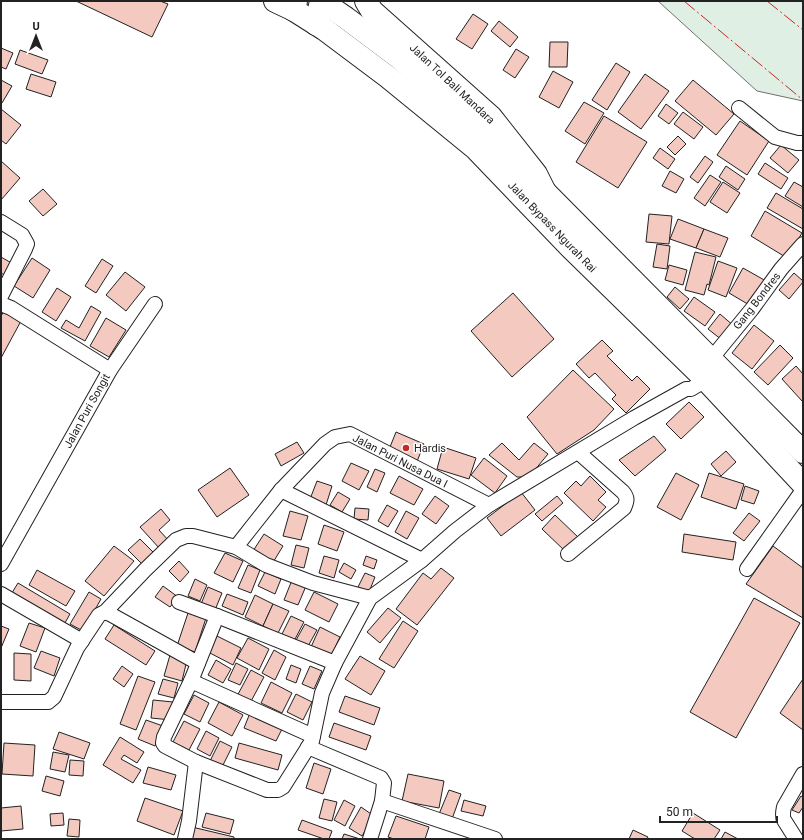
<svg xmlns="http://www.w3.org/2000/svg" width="804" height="840" font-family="Roboto,sans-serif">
<rect width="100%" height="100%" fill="#fff"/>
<path fill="#e0efe3" stroke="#6f6f6f" d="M658,1H803V101L757,91Z"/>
<g fill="#f3c9c0" stroke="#222">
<path d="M76,1H160L168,4L152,37Z"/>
<path d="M473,14L488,24L472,49L456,39Z"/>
<path d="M499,21L518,37L510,47L491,31Z"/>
<path d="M550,42H568L567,67H549Z"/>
<path d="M1,48L13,53L6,69L1,67Z"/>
<path d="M516,49L529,57L515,78L503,70Z"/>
<path d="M20,50L48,60L42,74L15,64Z"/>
<path d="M616,63L630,72L607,110L592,100Z"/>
<path d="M553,71L573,82L559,108L539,97Z"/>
<path d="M31,74L56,82L51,97L26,89Z"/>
<path d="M645,74L669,91L641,129L618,112Z"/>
<path d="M1,80L12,86L2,103H1Z"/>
<path d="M693,80L734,114L716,135L675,101Z"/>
<path d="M584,102L604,113L585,144L565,131Z"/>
<path d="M666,104L678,113L669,124L658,116Z"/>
<path d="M1,109L21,125L6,144L1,140Z"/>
<path d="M683,112L703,127L694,139L674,124Z"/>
<path d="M604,116L647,142L618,188L576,162Z"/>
<path d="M740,121L769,141L747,175L717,155Z"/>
<path d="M678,136L686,144L675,155L667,147Z"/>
<path d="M781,145L799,160L788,173L770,158Z"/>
<path d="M660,148L675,159L668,169L653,158Z"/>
<path d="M705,156L713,162L698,183L690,177Z"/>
<path d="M1,161L20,178L1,200Z"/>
<path d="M765,163L788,178L781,189L758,174Z"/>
<path d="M726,166L745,179L738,190L719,177Z"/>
<path d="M670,171L684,179L676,193L662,186Z"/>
<path d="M710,175L721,182L705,206L694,198Z"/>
<path d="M723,182L740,193L727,213L710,202Z"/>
<path d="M794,182L803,187V207L785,196Z"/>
<path d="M43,189L57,204L43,216L29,201Z"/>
<path d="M776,193L803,209V229L767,208Z"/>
<path d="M765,211L802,233L787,258L751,236Z"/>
<path d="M649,214L672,216L669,244L646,242Z"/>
<path d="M678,219L704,229L696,248L670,239Z"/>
<path d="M704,229L728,238L720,257L696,248Z"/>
<path d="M657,244L670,246L667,269L653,267Z"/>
<path d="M695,252L716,257L709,285L707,284L704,295L685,290Z"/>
<path d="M1,257L15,265L8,277L1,273Z"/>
<path d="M32,258L50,270L33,298L14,286Z"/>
<path d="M102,259L113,266L96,293L85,286Z"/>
<path d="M718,261L737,268L726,297L708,290Z"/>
<path d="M669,265L687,270L683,285L665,280Z"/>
<path d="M743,268L766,281L751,306L729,293Z"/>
<path d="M125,272L145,287L126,311L106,295Z"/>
<path d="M794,273L803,281V282L789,299L779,290Z"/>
<path d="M675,287L689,299L680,309L667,297Z"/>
<path d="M57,288L71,297L56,321L42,312Z"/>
<path d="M513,293L554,339L512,377L471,331Z"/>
<path d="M694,297L715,312L705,326L684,311Z"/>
<path d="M91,306L101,312L85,341L61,328L66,320L79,328Z"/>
<path d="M4,311L21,321L1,358V316Z"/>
<path d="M720,314L734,326L722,340L708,329Z"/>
<path d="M106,318L126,330L109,357L90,346Z"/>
<path d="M754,325L774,341L752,369L732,353Z"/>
<path d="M602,340L613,351L607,356L632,381L637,376L650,389L626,413L612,399L616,395L595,373L589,378L576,364Z"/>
<path d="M780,345L793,358L768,385L754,372Z"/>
<path d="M796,366L803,374V400L802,401L782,379Z"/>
<path d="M573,370L614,409L594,430L557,454L527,417Z"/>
<path d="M689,402L704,417L681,439L666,424Z"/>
<path d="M396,432L424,444L416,464L388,452Z"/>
<path d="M654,436L666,450L635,476L619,460Z"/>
<path d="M297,442L304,453L281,466L275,454Z"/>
<path d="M502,443L519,460L534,443L548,454L529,477H517L489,455Z"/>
<path d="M443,447L476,458L469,479L437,469Z"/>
<path d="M726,451L736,462L721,476L711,464Z"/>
<path d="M484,458L507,476L495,493L471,475Z"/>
<path d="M351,463L369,471L359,490L342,481Z"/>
<path d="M230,468L249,495L217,517L198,490Z"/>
<path d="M375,469L385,473L377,492L367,487Z"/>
<path d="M676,473L699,485L681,520L657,507Z"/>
<path d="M709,473L744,484L736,509L701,497Z"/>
<path d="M399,476L423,489L414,505L390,493Z"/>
<path d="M590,476L606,492L598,500L606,507L593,521L564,493L576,481L581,486Z"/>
<path d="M317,481L332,486L326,505L310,499Z"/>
<path d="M745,486L759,491L754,504L741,500Z"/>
<path d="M338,492L350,499L342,512L330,505Z"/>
<path d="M521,492L535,510L501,536L487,518Z"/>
<path d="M435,496L449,506L436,524L422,514Z"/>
<path d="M557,496L563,503L542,521L535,514Z"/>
<path d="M387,505L398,511L388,527L378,521Z"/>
<path d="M355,508L369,509L368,520L354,519Z"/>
<path d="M161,509L170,520L159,530L169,541L160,549L140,527Z"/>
<path d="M290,511L308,516L301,540L283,536Z"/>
<path d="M406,511L419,518L407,539L395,532Z"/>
<path d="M749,513L760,521L744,541L733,533Z"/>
<path d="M555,515L579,538L566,552L542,529Z"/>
<path d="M324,525L344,532L337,551L318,544Z"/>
<path d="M264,534L283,546L272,564L253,551Z"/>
<path d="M684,534L736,542L733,560L682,552Z"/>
<path d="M140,539L154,553L142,564L128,550Z"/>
<path d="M296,545L309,548L304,568L291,565Z"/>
<path d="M114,546L134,561L104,596L85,581Z"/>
<path d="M773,546L803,568V618L746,584Z"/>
<path d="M225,553L243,561L233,582L214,573Z"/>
<path d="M324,556L339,560L334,578L319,573Z"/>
<path d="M366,556L377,560L374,569L363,565Z"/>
<path d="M179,561L189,572L180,582L169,571Z"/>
<path d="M344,563L356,570L351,579L339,572Z"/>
<path d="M248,565L260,570L251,593L238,588Z"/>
<path d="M441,568L454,578L417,625L396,609L423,573L431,579Z"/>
<path d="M37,570L75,591L66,606L29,585Z"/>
<path d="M265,572L281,579L275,594L258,586Z"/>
<path d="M365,573L375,577L369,592L358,587Z"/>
<path d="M195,579L207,585L200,601L188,596Z"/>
<path d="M292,580L306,586L298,605L284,600Z"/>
<path d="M18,583L70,614L62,628L10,596Z"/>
<path d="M163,586L178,597L170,607L155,597Z"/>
<path d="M208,587L222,593L215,610L201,604Z"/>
<path d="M89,592L101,599L83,631L70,624Z"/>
<path d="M314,592L338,604L329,622L305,610Z"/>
<path d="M227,594L248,602L243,615L222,606Z"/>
<path d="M255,595L273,604L263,626L245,617Z"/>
<path d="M754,598L800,623L736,738L690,712Z"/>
<path d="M273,604L289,611L278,633L263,626Z"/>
<path d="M388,608L401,618L380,643L367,632Z"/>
<path d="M188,613L206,618L195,652L177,646Z"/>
<path d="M291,616L304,622L294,641L281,636Z"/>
<path d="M403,621L418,631L394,668L379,659Z"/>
<path d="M29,623L45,628L36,652L20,646Z"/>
<path d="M305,624L317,630L307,648L295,642Z"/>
<path d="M114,625L155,651L146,665L105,639Z"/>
<path d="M1,626L9,629L1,648Z"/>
<path d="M320,627L340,637L331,656L311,647Z"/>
<path d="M217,636L241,648L233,665L208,652Z"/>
<path d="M248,638L269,649L259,670L237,658Z"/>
<path d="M274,650L286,657L275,680L262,673Z"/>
<path d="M41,651L60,658L54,676L34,668Z"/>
<path d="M14,653L31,654V681L14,680Z"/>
<path d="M170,655L187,660L182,681L164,676Z"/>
<path d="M360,656L385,671L371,695L345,679Z"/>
<path d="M216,660L231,669L223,683L208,675Z"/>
<path d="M236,663L248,669L240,685L228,680Z"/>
<path d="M291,665L301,669L296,683L286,679Z"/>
<path d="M122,666L133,674L124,687L113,679Z"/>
<path d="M310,666L322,671L314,689L302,684Z"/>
<path d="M251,670L264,677L249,705L236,698Z"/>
<path d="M138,676L155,682L136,730L120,724Z"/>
<path d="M163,679L178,683L174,698L158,694Z"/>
<path d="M803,679V730L780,713Z"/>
<path d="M271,682L292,693L282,713L261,703Z"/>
<path d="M296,694L312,702L303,720L287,712Z"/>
<path d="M194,695L209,703L200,722L184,714Z"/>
<path d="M345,696L380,708L374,725L339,712Z"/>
<path d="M153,700L173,702L171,720L151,718Z"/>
<path d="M219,702L243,715L232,736L208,723Z"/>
<path d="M250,713L283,727L276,741L244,728Z"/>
<path d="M146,720L163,726L155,746L138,739Z"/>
<path d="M184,721L200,729L189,750L173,742Z"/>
<path d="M334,723L371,736L366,750L329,737Z"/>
<path d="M206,731L219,738L210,756L197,749Z"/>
<path d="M59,732L90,743L84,759L53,749Z"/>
<path d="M120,737L144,752L137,763L124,755L121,759L141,770L133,783L103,765Z"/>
<path d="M220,741L232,747L222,767L210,761Z"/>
<path d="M4,743L35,745L33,776L2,774Z"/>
<path d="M239,743L282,755L278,770L235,758Z"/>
<path d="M53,752L69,755L65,772L50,769Z"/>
<path d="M70,760L84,761L83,776L69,775Z"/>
<path d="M314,763L331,769L323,794L306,788Z"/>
<path d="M148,767L176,775L171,790L143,783Z"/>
<path d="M408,774L444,781L439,808L402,801Z"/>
<path d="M46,776L64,781L60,796L42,791Z"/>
<path d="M449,790L461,794L452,819L439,814Z"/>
<path d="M801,796L803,797V807L799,813L792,810Z"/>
<path d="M145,798L183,811L174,835L137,821Z"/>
<path d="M324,799L337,802L332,821L319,818Z"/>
<path d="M344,800L355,806L345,826L334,820Z"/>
<path d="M464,800L486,806L483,816L461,811Z"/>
<path d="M21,806L23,829L1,831V808Z"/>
<path d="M361,807L374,816L362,836L349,828Z"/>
<path d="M63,813L64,825L51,826L50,814Z"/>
<path d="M206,813L234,820L230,834L202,827Z"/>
<path d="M693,813L720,830L714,839H695L682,831Z"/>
<path d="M396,816L429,827L425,839H394L388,837Z"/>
<path d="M69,819L80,820L79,837L67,836Z"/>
<path d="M302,820L332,831L329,839H324L298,830Z"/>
<path d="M192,827L234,837V839H189Z"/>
<path d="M633,830L648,837L647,839H629Z"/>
<path d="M725,832L738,839H721Z"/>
<path d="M344,834L360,839H342Z"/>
</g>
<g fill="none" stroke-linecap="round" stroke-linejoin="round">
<g stroke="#222" stroke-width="16">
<g id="minor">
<path d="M739,108L775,137L797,143H803"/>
<path d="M1,222L22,235L27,244L25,249L1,296"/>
<path d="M1,304L11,308L110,370L1,564"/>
<path d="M711,359L752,309L781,269L803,244"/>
<path d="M110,370L155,304"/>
<path d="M281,490L422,560"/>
<path d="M236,547L281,490L325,444L335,437L350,434L489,505"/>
<path d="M568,554L624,508C627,501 628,498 623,492L578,452"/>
<path d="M747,569L803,490"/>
<path d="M1,594L82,641"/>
<path d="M179,602L217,616L335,663"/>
<path d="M105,612L110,614L198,663"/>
<path d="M217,616L191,681L164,737L163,743L165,746L196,762L267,790H278L283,787L312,741L322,693L335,663L370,598L422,560L455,531L489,505L634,418L686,389H691L706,380"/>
<path d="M191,681L313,736"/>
<path d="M1,702H48L54,697L77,648L99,615L105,612L145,570L176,540L186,536H193L236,547L266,565L313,583L370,598"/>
<path d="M308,747L381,778L384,783L382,801L370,839"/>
<path d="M382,801L495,839"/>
<path d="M185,839L189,821L196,762"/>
<path d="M796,839L784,820C782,816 783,812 784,807L803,774"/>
</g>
</g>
<g stroke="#222" stroke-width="24">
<g id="trunk">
<path d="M275,1L294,10L324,29L388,77L475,148L572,249L706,380L803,484"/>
<path d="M321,1L346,18L398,57L480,128L529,181L545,192L803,452"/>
</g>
</g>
<g stroke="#222" stroke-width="24">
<g id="motorway">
<path d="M366,1L372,11L491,117L536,174L545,192"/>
<path d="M294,10L296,1"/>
<path d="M316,24L321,1"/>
</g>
</g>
<use href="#minor" stroke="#fff" stroke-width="14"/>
<use href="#trunk" stroke="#fff" stroke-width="22"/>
<use href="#motorway" stroke="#fff" stroke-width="22"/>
<g stroke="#c62828" stroke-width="1" stroke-dasharray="14 3 2 3" stroke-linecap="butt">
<path d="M684,1L803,100"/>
<path d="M767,1L803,30"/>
</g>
</g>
<circle fill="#c62828" stroke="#fff" stroke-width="1.5" cx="406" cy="448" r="4"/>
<g text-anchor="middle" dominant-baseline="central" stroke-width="3" stroke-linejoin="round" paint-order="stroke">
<g font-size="11" fill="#222" stroke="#fff">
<text transform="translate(452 84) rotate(43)">Jalan Tol Bali Mandara</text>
<text transform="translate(552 227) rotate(46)">Jalan Bypass Ngurah Rai</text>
<text transform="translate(757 301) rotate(-52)">Gang Bondres</text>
<text transform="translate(87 411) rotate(-61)">Jalan Puri Songit</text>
<text transform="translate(400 461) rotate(27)">Jalan Puri Nusa Dua I</text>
</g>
<g font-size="11" fill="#222" stroke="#fff" text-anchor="start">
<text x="414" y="448">Hardis</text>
</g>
</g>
<rect width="804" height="840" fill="none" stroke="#222222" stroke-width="4"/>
<g transform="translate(36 36)" stroke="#ffffff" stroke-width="3" paint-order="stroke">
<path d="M0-3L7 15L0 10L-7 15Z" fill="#222222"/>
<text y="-6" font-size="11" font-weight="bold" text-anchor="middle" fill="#222222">U</text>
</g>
<path d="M660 816v6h117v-6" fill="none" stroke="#222222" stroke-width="2"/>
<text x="666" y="816" font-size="12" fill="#222222" stroke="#ffffff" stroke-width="3" paint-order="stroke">50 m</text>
</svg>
